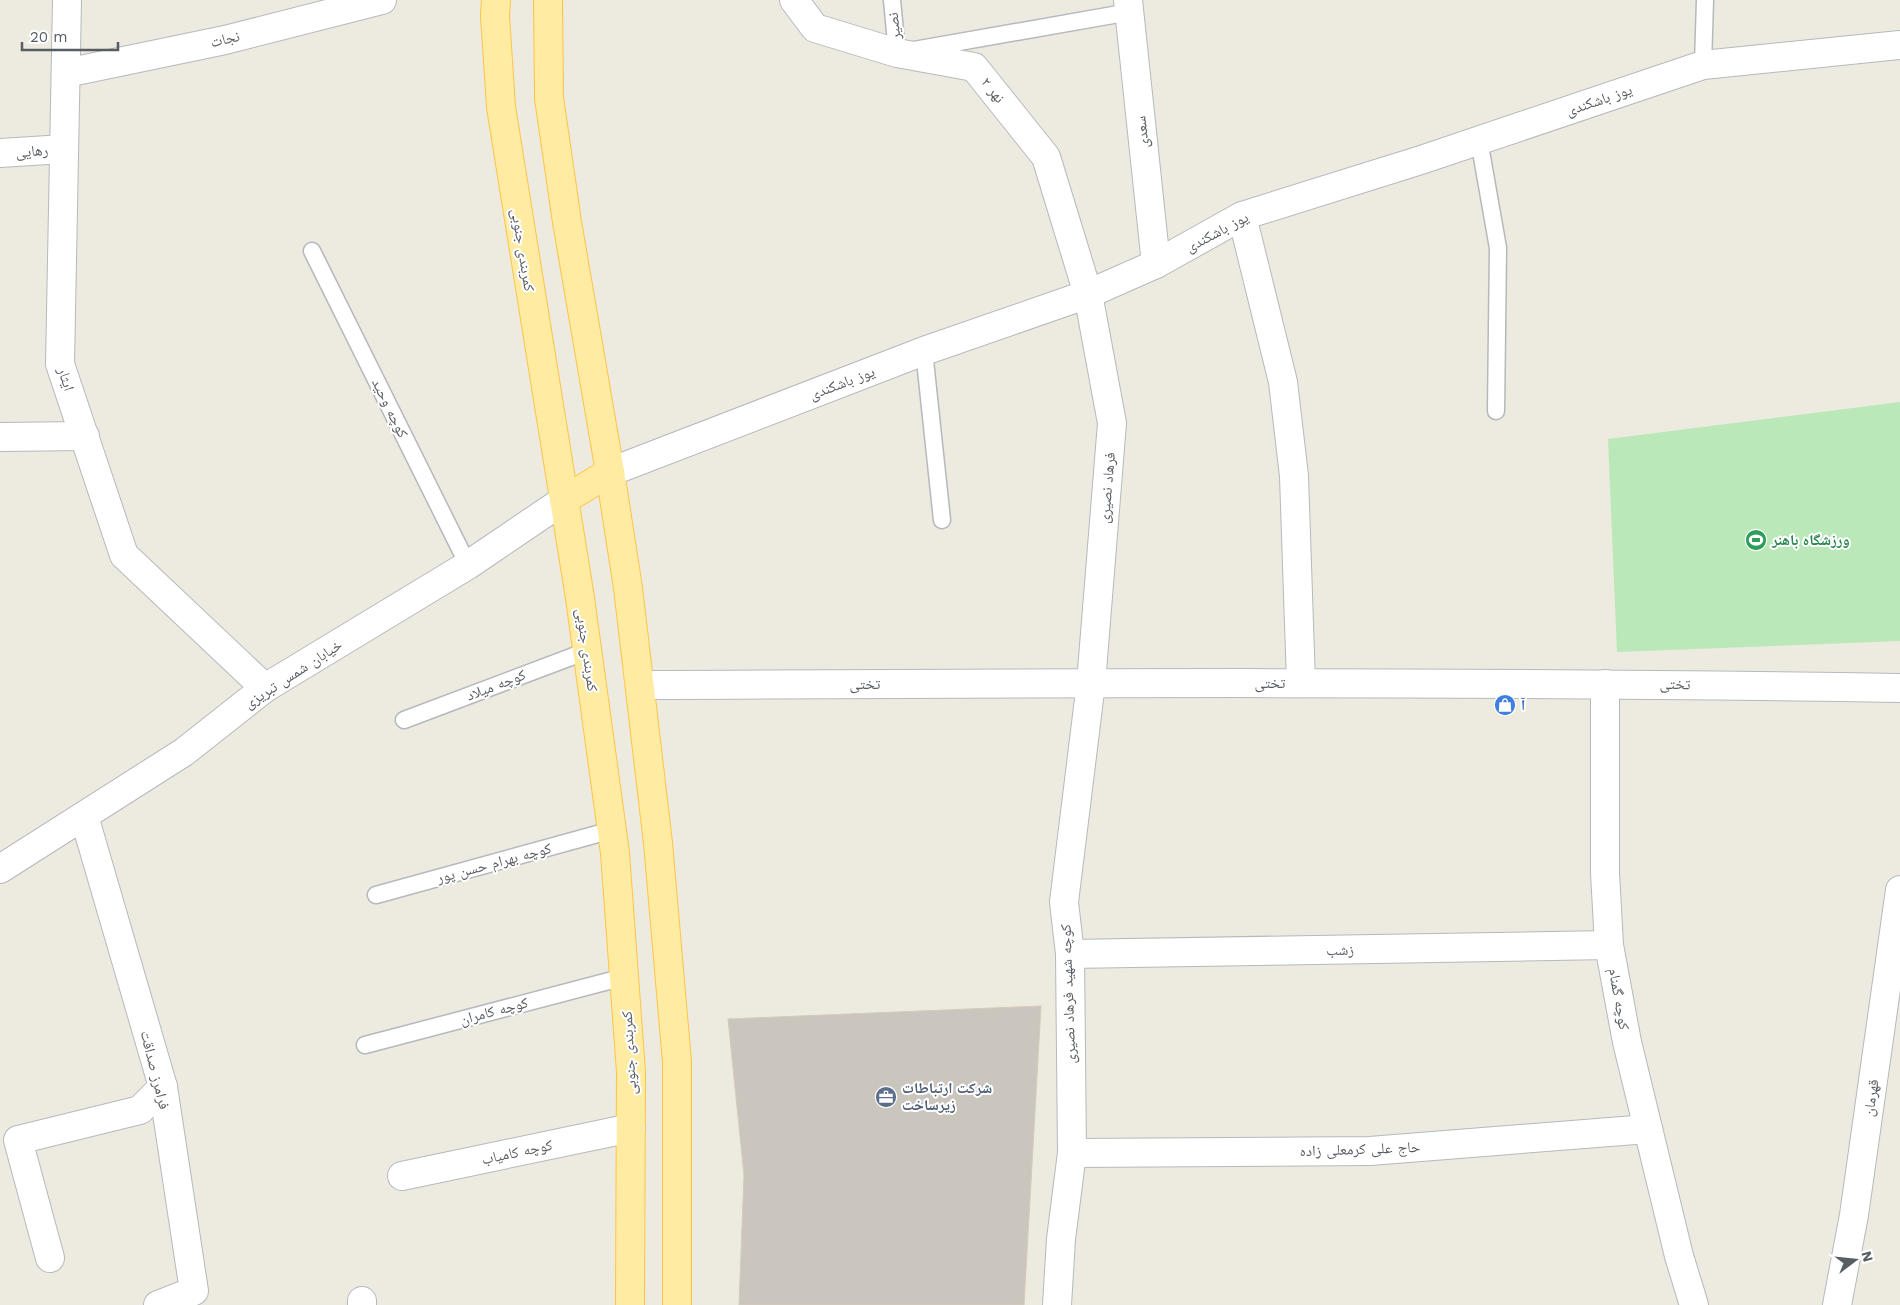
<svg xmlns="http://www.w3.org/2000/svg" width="1900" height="1305" font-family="'Work Sans','Noto Naskh Arabic',sans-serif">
<rect width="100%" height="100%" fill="#edeadf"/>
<path fill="#bae8b8" d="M1900,402V641L1617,652L1608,439Z"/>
<path fill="#cac6be" stroke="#d3cbbd" d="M1041,1006L1024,1305H739L744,1175L728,1019Z"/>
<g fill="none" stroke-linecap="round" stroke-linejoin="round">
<g stroke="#b5b9be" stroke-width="19">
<g id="lane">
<path d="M892,0L897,53L1130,12"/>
<path d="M1703,65L1705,0"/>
<path d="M1479,140L1498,248L1496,411"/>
<path d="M312,251L468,565"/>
<path d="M924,351L942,520"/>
<path d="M404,720L587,651"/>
<path d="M376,895L612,830"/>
<path d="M365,1045L624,977"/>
</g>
</g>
<g stroke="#b5b9be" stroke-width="30">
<g id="street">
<path d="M67,0L60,364L124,555L265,688"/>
<path d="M794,0L815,28L897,53L974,67L1046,157L1088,294L1112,423L1091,683L1064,902L1070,954L1072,1153L1061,1239L1057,1305"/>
<path d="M1128,0L1156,264"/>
<path d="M66,73L225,40L382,0"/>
<path d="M0,153L64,149"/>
<path d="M1242,216L1283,382L1294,476L1301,683"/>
<path d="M0,437L85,436"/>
<path d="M610,472L924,351L1088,294L1156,264L1242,216L1421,160L1703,65L1900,45"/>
<path d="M1605,684V873L1609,945L1627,1042L1679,1256L1694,1305"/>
<path d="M84,816L163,1087L194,1291L158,1305"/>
<path d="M0,869L184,752L265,688L468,565L564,500"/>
<path d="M1070,954L1609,945"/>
<path d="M1072,1153L1370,1151L1648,1129"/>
<path d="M402,1176L631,1128"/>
<path d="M50,1258L18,1140L140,1110L163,1087"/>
<path d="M362,1305V1301"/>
<path d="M1837,1305L1854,1215L1900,890"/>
</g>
</g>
<g stroke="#b5bac0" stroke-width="30">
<path id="secondary" d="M640,685C1060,683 1480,681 1900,688"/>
</g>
<g stroke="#ffc446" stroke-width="30">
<g id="primary">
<path d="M496,0L495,16L501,107L580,598L615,853L631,1072L630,1305"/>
<path d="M548,0L549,98L567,222L610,472L628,588L658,843L677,1062V1305"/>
<path d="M564,500L610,472"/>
</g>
</g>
<use href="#lane" stroke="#fff" stroke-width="16"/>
<use href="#street" stroke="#fff" stroke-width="28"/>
<use href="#secondary" stroke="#fff" stroke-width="28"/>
<use href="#primary" stroke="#ffeca2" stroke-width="28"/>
</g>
<defs>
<g id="stadium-disc" transform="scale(1.125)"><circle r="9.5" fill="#2e9e5b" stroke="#fff"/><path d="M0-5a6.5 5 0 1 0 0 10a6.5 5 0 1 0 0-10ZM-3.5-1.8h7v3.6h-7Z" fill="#fff"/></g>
<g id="shop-disc" transform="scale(1.125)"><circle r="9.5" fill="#3f7fe0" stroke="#fff"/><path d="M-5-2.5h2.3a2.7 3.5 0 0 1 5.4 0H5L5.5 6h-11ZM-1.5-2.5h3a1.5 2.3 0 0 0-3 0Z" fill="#fff"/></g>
<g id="office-disc" transform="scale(1.125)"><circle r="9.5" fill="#5c6f8a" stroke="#fff"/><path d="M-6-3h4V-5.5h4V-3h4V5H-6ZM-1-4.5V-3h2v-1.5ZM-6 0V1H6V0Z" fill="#fff"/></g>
</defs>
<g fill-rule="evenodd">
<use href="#stadium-disc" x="1756" y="540"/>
<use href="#shop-disc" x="1505" y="705"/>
<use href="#office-disc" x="886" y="1097"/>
</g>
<g text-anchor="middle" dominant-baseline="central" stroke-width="4" stroke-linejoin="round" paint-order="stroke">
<g font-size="15" fill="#585d62" stroke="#fff">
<text transform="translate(894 26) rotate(-96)">نصیر</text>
<text transform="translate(225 39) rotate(-13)">نجات</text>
<text transform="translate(993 90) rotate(51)">نهر ۲</text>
<text transform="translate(1599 100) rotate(-19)">یوز باشکندی</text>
<text transform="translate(1142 132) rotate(-96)">سعدی</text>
<text transform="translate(32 151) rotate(-4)">رهایی</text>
<text transform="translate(1217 232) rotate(-28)">یوز باشکندی</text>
<text transform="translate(523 250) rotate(81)">کمربندی جنوبی</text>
<text transform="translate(66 379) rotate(73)">ایثار</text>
<text transform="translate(842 383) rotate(-21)">یوز باشکندی</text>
<text transform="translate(390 408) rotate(64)">کوچه وحید</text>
<text transform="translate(1107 488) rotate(-85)">فرهاد نصیری</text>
<text transform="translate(587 650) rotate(82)">کمربندی جنوبی</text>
<text transform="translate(293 674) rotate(-33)">خیابان شمس تبریزی</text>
<text x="1270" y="683">تختی</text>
<text x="865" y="684">تختی</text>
<text transform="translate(1675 684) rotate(1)">تختی</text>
<text transform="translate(496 685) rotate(-21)">کوچه میلاد</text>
<text transform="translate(494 863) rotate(-15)">کوچه بهرام حسن پور</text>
<text transform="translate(1340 950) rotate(-1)">زشب</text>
<text transform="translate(1068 994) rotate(-92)">کوچه شهید فرهاد نصیری</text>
<text transform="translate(1619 999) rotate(80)">کوچه گمنام</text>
<text transform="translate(494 1011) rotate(-15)">کوچه کامران</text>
<text transform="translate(629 1053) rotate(-93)">کمربندی جنوبی</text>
<text transform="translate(155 1070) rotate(76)">فرامرز صداقت</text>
<text transform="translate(1871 1098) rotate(-82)">قهرمان</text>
<text transform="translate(1360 1149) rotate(-2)">حاج علی کرمعلی زاده</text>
<text transform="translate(517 1152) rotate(-12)">کوچه کامیاب</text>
</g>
<g font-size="15" font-weight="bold" fill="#27864d" stroke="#fff" text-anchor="start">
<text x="1772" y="540">ورزشگاه باهنر</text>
</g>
<g font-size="15" font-weight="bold" fill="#366cbe" stroke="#fff" text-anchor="start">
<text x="1521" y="705">آ</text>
</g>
<g font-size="15" font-weight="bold" fill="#4e5e75" stroke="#fff" text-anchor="start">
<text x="902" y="1088">شرکت ارتباطات<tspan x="902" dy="17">زیرساخت</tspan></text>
</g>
</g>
<g transform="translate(1855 1260) rotate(74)" stroke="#ffffff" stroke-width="4" paint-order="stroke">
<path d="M0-4L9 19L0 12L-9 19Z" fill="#585d62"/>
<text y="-8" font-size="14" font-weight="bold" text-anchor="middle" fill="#585d62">N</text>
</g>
<path d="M22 42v8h96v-8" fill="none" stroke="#585d62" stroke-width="2.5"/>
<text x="30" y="42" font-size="15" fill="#585d62" stroke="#ffffff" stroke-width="4" paint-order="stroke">20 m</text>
</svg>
